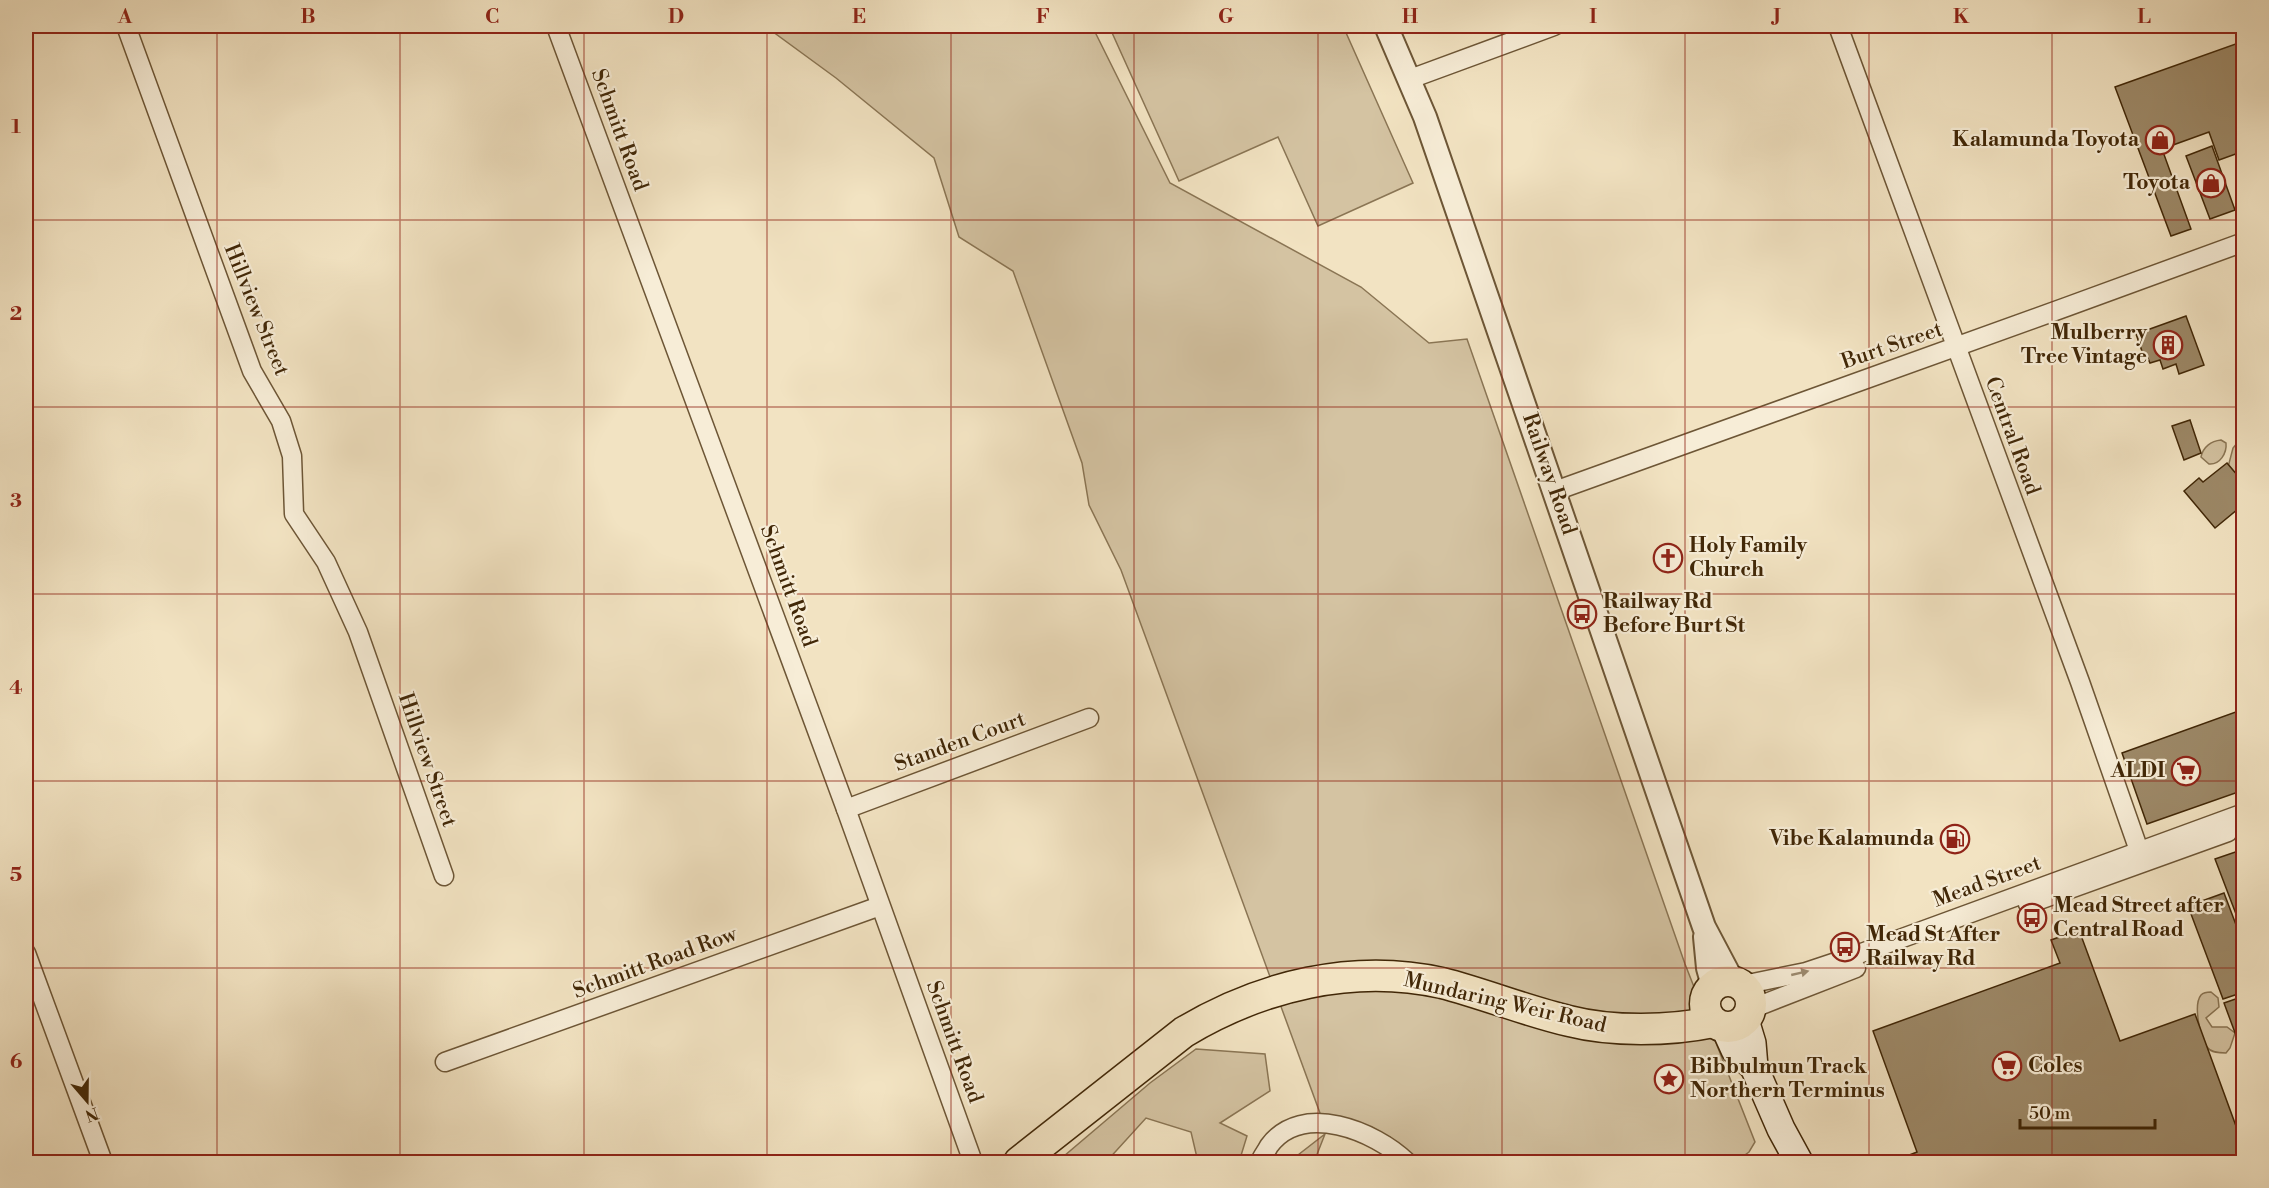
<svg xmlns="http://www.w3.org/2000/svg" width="2269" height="1188" font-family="'Libre Bodoni',serif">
<rect width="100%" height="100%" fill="#f2e3c2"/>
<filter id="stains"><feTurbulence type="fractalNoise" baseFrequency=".00333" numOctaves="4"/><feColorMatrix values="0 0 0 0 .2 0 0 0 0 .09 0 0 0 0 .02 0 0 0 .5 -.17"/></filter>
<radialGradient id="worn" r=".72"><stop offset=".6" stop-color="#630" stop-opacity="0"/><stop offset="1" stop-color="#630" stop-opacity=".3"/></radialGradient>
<g fill="#d4c3a2" stroke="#8a7554" stroke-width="1.5">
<path d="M765,26H1092L1170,183L1361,287L1429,343L1467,339L1685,964L1755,1142L1749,1152L1735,1162H1414L1390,1137L1324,1124L1121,570L1089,505L1082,463L1013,271L959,237L934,158L836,78Z"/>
<path d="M1109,26H1343L1413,183L1318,226L1278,137L1179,181Z"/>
<path d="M2243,436V487L2228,467L2233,448Z"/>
<path d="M2221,440L2226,443C2227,453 2220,465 2209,464L2201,457C2203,447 2211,441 2221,440Z"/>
<path d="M2211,992L2218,998L2219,1007L2206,1018L2212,1027H2227L2235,1033L2230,1048L2226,1053C2220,1053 2211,1053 2207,1047C2200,1037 2193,1005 2201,995C2203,993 2208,992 2211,992Z"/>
<path d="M1196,1049L1265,1054L1270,1091L1220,1123L1247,1136L1239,1162H1198L1191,1132L1146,1118L1106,1162H1057L1150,1083Z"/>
<path d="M1325,1134L1314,1162H1289Z"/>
</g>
<g fill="#9d8968" stroke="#412707" stroke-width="1.5">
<path d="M2244,41V151L2219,160L2209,132L2162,149L2191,229L2171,236L2115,87Z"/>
<path d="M2212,146L2235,210L2210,219L2186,156Z"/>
<path d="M2186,316L2204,365L2179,374L2176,364L2163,369L2160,360L2150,363L2147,356L2144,357L2136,334Z"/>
<path d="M2190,420L2201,453L2184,460L2172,426Z"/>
<path d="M2227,463L2244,483V504L2215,528L2184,491L2199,478L2203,482Z"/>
<path d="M2244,709V790L2147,824L2122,753Z"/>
<path d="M2244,849V935L2215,859Z"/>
<path d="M2224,893L2244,946V992L2223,999L2188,906Z"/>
<path d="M2079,930L2120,1041L2195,1014L2244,1148V1162H1910L1907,1156L1917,1152L1873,1031L2060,963L2051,940Z"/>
<path d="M2244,996V1057L2224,1003Z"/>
</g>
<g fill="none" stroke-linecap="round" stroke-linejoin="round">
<g stroke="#6d5636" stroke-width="21">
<g id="minor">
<path d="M126,26L252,371L281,421L292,456L294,514L326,562L358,632L444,876"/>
<path d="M556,26L846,809L973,1162"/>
<path d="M1838,26L2080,682L2143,862"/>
<path d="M1410,79L1554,26"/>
<path d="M1555,491C1784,407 2015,327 2244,242"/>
<path d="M846,809L1089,718"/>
<path d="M2028,904L2228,832"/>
<path d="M26,953L103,1162"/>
<path d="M1743,985L1806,972L1845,959L2244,813"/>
<path d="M1751,1009L1856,968"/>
<path d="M445,1062L880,906"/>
<path d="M1260,1162C1262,1156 1266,1152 1269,1146C1302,1101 1375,1131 1407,1162"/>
</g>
</g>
<g stroke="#6d5636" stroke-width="26">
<g id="tertiary">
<path d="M1386,26L1425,117L1704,927L1732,980"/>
<path d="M1705,937L1708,968L1713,986"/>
</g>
</g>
<g stroke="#412707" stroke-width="30">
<g id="secondary">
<path d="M1745,1020L1752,1043L1754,1067L1781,1129L1799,1162"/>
<path d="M1725,1028L1735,1050L1754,1067"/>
</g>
</g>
<g stroke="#412707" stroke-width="33">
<g id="primary">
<circle cx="1728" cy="1004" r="23"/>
<path d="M1019,1162L1184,1032C1261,986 1353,963 1442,983C1485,994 1526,1011 1569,1021C1612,1032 1670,1031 1713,1022"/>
</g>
</g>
<use href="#minor" stroke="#f7edd7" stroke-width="18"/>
<use href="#tertiary" stroke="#f7edd7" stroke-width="22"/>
<use href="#secondary" stroke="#f7edd7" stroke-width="27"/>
<use href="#primary" stroke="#f2e3c2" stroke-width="30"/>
</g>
<defs><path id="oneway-solid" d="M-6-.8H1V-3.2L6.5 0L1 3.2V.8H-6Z" transform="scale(1.5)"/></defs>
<use fill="#9c8a6f" href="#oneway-solid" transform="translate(1800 973) rotate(-13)"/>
<path fill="none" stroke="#8f2418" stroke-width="1.5" stroke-opacity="0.55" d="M217,26V1162M400,26V1162M584,26V1162M767,26V1162M951,26V1162M1134,26V1162M1318,26V1162M1502,26V1162M1685,26V1162M1869,26V1162M2052,26V1162M26,220H2244M26,407H2244M26,594H2244M26,781H2244M26,968H2244"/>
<defs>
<g id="shop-ring" transform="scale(1.5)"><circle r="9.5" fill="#f7edd7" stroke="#8f2418" stroke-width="1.5"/><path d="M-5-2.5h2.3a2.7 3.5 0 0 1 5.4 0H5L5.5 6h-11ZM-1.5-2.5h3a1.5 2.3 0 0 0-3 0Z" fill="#8f2418"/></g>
<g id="building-ring" transform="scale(1.5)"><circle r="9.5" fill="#f7edd7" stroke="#8f2418" stroke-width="1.5"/><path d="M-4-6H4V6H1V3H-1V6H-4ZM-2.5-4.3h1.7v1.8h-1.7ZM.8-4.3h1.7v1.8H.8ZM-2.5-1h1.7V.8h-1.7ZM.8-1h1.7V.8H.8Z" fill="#8f2418"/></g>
<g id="church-ring" transform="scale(1.5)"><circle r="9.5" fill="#f7edd7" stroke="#8f2418" stroke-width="1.5"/><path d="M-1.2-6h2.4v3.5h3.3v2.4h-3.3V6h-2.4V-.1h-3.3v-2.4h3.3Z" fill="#8f2418"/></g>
<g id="bus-ring" transform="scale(1.5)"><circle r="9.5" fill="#f7edd7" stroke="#8f2418" stroke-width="1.5"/><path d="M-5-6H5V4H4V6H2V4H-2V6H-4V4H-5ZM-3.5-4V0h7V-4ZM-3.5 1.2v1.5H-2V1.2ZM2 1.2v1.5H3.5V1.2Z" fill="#8f2418"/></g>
<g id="supermarket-ring" transform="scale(1.5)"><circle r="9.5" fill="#f7edd7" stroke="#8f2418" stroke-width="1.5"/><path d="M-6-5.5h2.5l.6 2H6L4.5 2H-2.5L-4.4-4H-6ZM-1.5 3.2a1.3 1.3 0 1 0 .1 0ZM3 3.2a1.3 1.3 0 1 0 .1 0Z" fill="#8f2418"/></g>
<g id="fuel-ring" transform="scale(1.5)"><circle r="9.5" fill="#f7edd7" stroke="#8f2418" stroke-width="1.5"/><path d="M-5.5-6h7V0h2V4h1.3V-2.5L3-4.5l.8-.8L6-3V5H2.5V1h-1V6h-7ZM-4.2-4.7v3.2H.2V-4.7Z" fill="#8f2418"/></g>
<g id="sight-ring" transform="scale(1.5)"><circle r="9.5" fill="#f7edd7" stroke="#8f2418" stroke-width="1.5"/><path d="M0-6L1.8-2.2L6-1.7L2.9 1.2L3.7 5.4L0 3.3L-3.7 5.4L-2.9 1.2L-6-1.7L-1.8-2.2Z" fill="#8f2418"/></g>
</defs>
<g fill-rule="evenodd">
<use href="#shop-ring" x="2160" y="140"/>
<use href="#shop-ring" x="2211" y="183"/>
<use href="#building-ring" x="2168" y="345"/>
<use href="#church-ring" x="1668" y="558"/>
<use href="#bus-ring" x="1582" y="614"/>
<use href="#supermarket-ring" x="2186" y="771"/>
<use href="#fuel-ring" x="1955" y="839"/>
<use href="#bus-ring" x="2032" y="918"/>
<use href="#bus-ring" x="1845" y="947"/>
<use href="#supermarket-ring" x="2007" y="1066"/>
<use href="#sight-ring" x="1669" y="1079"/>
</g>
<g text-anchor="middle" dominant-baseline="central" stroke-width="4.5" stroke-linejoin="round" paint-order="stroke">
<g font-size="21" fill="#412707" stroke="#f7edd7">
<text transform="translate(619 130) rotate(70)">Schmitt Road</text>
<text transform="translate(256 310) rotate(68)">Hillview Street</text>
<text transform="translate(1892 346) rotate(-19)">Burt Street</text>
<text transform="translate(2012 436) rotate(70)">Central Road</text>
<text transform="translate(1549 474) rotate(71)">Railway Road</text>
<text transform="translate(788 586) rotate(70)">Schmitt Road</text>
<text transform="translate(960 742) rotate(-20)">Standen Court</text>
<text transform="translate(427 760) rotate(71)">Hillview Street</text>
<text transform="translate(1987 882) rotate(-20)">Mead Street</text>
<text transform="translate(655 963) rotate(-20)">Schmitt Road Row</text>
<text transform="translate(1505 1003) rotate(13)">Mundaring Weir Road</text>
<text transform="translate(954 1042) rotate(70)">Schmitt Road</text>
</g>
<g font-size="21" font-weight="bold" fill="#412707" stroke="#f7edd7" text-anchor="start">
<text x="2139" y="140" text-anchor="end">Kalamunda Toyota</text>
<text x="2190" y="183" text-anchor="end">Toyota</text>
<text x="2147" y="333" text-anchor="end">Mulberry<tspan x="2147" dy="24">Tree Vintage</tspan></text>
<text x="1689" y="546">Holy Family<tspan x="1689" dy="24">Church</tspan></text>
<text x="1603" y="602">Railway Rd<tspan x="1603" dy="24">Before Burt St</tspan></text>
<text x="2165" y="771" text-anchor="end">ALDI</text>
<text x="1934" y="839" text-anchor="end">Vibe Kalamunda</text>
<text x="2053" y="906">Mead Street after<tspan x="2053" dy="24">Central Road</tspan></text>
<text x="1866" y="935">Mead St After<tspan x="1866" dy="24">Railway Rd</tspan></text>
<text x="2028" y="1066">Coles</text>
<text x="1690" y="1067">Bibbulmun Track<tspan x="1690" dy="24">Northern Terminus</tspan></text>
</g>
</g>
<rect width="2269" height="1188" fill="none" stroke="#f2e3c2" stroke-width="66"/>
<g transform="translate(87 1101) rotate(160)" stroke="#f7edd7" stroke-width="4.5" paint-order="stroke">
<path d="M0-4.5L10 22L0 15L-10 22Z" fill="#412707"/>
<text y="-9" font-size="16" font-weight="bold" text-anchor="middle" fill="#412707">N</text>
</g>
<path d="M2020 1119v9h135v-9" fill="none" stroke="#412707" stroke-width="3"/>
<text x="2029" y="1119" font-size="18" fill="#412707" stroke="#f7edd7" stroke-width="4.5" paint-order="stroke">50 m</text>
<rect x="33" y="33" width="2203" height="1122" fill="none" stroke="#8f2418" stroke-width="2"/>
<g font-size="20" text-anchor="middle" font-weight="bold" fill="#8f2418">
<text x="125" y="23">A</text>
<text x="308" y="23">B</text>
<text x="492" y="23">C</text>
<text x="676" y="23">D</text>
<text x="859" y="23">E</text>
<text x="1043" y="23">F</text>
<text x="1226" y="23">G</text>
<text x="1410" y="23">H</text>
<text x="1593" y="23">I</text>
<text x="1777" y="23">J</text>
<text x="1961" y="23">K</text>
<text x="2144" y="23">L</text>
<text x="16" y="133">1</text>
<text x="16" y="320">2</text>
<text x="16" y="507">3</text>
<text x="16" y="694">4</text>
<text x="16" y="881">5</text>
<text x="16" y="1068">6</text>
</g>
<rect width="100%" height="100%" filter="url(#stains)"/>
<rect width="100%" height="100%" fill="url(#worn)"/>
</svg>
